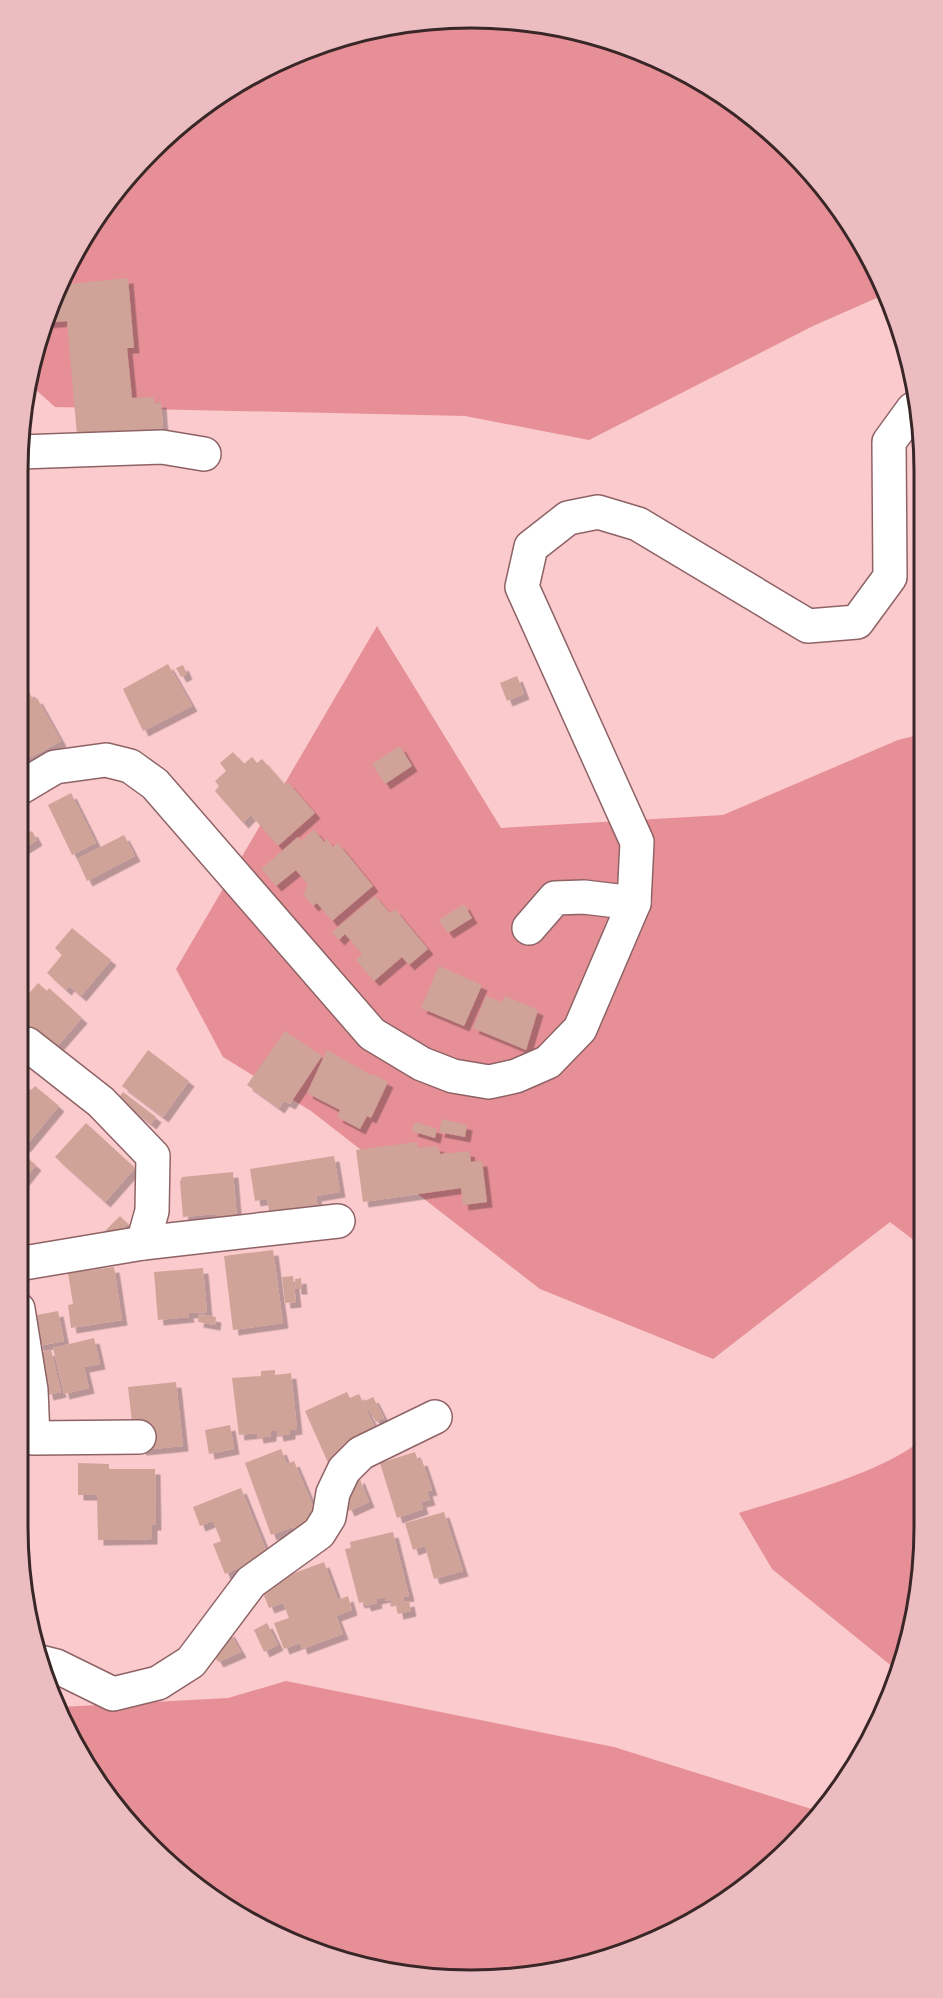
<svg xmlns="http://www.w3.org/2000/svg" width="943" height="1998" font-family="'Sofia Sans Condensed',sans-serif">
<defs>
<filter id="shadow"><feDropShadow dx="5.5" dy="5.5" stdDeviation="0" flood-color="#0004"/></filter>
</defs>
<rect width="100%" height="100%" fill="#fbcacd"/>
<g fill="#e68f96">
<path d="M472,18L560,27L645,53L748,112L831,196L888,293L813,326L589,440L465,416L55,407L27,382L53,298L95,219L151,151L220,94L298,52L383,27Z"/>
<path d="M377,626L501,828L723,815L898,740L922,734L924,1248L890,1222L713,1359L540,1289L311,1111L223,1057L176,969Z"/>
<path d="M925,1437V1527L916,1615L899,1672L772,1569L739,1513C792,1496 885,1473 925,1437Z"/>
<path d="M286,1681L614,1747L821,1812L792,1847L672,1933L531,1976L383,1971L244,1919L172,1867L112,1803L60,1707L228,1698Z"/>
</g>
<g fill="#cfa397" filter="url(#shadow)">
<path d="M128,278L134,348H127L132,398L154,397V403L161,402L163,428L77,435L67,321L45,323L53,298L60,285Z"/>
<path d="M168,664L192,706L143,731L123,689Z"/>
<path d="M183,665L187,674L181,677L176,668Z"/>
<path d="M517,676L524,694L507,701L500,683Z"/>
<path d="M29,691L33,700L37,698L61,741L18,764V697Z"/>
<path d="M400,746L412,766L385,784L372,764Z"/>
<path d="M233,752L244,764L252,757L257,763L262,759L285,785L288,782L315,813L278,846L251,815L243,823L215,791L219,786L215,781L226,771L220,763Z"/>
<path d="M71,793L96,843L72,855L48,805Z"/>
<path d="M18,818L27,834L32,831L37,840L18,852Z"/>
<path d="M314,829L324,842L327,839L333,847L338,843L373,886L332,921L317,903L313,906L303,894L307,891L305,888L308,885L296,870L276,886L261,869L298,837L301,841Z"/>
<path d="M124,835L135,856L87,881L77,859Z"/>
<path d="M375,896L390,913L395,909L428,949L409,965L402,957L374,981L356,960L362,954L345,934L339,940L332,932Z"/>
<path d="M464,904L472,918L448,933L439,920Z"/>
<path d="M72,928L111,960L81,996L69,986L66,990L47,973L62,955L55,948Z"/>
<path d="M439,966L482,985L464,1026L421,1008Z"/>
<path d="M38,983L47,991L49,988L82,1018L53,1051L19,1022L22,1018L18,1014V1006Z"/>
<path d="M486,996L502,1002L505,996L538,1010L526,1050L473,1028Z"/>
<path d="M285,1031L322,1056L290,1104L284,1101L279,1108L247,1085Z"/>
<path d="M148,1050L189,1081L163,1117L122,1086Z"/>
<path d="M327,1050L371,1075L372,1074L388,1082L371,1118L367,1116L360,1129L337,1117L340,1110L307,1093Z"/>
<path d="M20,1081L31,1090L35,1086L59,1106L25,1147L18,1141V1084Z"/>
<path d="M123,1092L156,1117L151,1124L118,1099Z"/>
<path d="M442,1119L467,1125L465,1137L439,1132Z"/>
<path d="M415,1122L437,1129L435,1138L412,1131Z"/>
<path d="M86,1123L135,1168L105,1202L55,1157Z"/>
<path d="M417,1142L418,1148L438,1146L440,1154L469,1151L471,1162L482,1161L487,1202L463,1205L461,1188L363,1202L356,1150Z"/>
<path d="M20,1152L36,1165L20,1185L18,1154Z"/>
<path d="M334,1156L340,1192L316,1196L318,1208L270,1216L267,1199L255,1201L250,1169Z"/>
<path d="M233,1172L237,1219L216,1221L215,1214L183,1217L180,1182L182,1177Z"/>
<path d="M120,1216L128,1224L110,1242L102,1234Z"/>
<path d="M273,1250L283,1323L233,1330L224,1256Z"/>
<path d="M114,1267L122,1320L71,1328L68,1305L73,1304L68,1273Z"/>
<path d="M203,1268L207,1312L188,1313L189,1317L158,1320L154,1272Z"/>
<path d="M293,1276L296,1302L285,1303L282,1277Z"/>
<path d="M301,1278L302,1289H296L295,1279Z"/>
<path d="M58,1311L64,1341L38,1346L32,1316Z"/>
<path d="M199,1314L216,1317L215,1325L198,1322Z"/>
<path d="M94,1338L100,1364L84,1367L89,1388L64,1394L53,1348Z"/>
<path d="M51,1350L61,1392L48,1395L38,1353Z"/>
<path d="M275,1370V1375L291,1373L297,1429L290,1430V1434L278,1436L277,1431H271V1436L258,1438L257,1433L239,1435L232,1378L261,1376V1371Z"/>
<path d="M176,1382L183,1446L141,1450L133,1431L128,1387Z"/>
<path d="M347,1392L350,1398L359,1394L363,1402L373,1397L384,1418L376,1422L369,1410L367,1411L380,1438L329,1465L305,1411Z"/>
<path d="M230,1425L234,1449L209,1454L205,1430Z"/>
<path d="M281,1449L287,1464L294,1461L318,1518L296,1534L293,1527L271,1535L245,1463Z"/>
<path d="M415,1452L418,1461L422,1460L432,1490L427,1491L430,1500L421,1502L423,1509L397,1518L380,1463Z"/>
<path d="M78,1463L109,1464V1469H155L156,1525H152V1539L98,1540L97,1495H78Z"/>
<path d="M359,1477L369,1502L349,1511L344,1500Z"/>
<path d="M241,1488L268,1555L225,1574L213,1544L221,1541L213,1521L200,1526L193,1507Z"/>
<path d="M444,1512L463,1571L434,1579L425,1546L413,1550L405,1523Z"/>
<path d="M393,1532L409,1596L403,1597L404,1602L409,1601L411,1611L398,1614L396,1605L392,1607L391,1600L385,1601V1597L376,1599L377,1603L366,1606L364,1602L359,1603L345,1549L351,1548L350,1542Z"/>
<path d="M324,1562L338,1600L348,1596L352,1610L336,1616L343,1634L302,1649L300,1643L284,1649L274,1623L289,1618L283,1603L269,1608L260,1586Z"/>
<path d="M267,1623L278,1645L264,1652L254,1630Z"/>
<path d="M229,1631L241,1652L218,1662L210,1648Z"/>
</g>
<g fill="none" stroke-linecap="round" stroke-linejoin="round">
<g stroke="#8e6366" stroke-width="36">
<g id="minor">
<path d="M20,452L162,447L204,454"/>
<path d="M18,789L55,767L106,760L130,766L155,784L372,1034L422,1064L453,1076L489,1082L516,1076L548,1062L580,1029L634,903L637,842L522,587L531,547L568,518L598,512L638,524L808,626L857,622L890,577L889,442L913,409L919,406"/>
<path d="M529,928L555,898L584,897L634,903"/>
<path d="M143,1243L338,1221"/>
<path d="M18,1264L143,1243L152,1211L153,1156L101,1102L27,1044"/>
<path d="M18,1309L31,1390L33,1438L139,1437"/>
<path d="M40,1662L56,1666L113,1694L158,1683L191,1662L251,1582L319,1533L329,1517L333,1493L344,1470L361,1453L435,1417"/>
</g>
</g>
<use href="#minor" stroke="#fff" stroke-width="33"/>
</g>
<path d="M0 0H943V1998H0ZM471 28H471A443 443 0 0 1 914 471V1527A443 443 0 0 1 471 1970H471A443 443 0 0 1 28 1527V471A443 443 0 0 1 471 28Z" fill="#ebbdc0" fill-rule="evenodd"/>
<path fill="none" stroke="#392728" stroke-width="3" d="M471 28H471A443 443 0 0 1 914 471V1527A443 443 0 0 1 471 1970H471A443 443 0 0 1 28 1527V471A443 443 0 0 1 471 28Z"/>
</svg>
